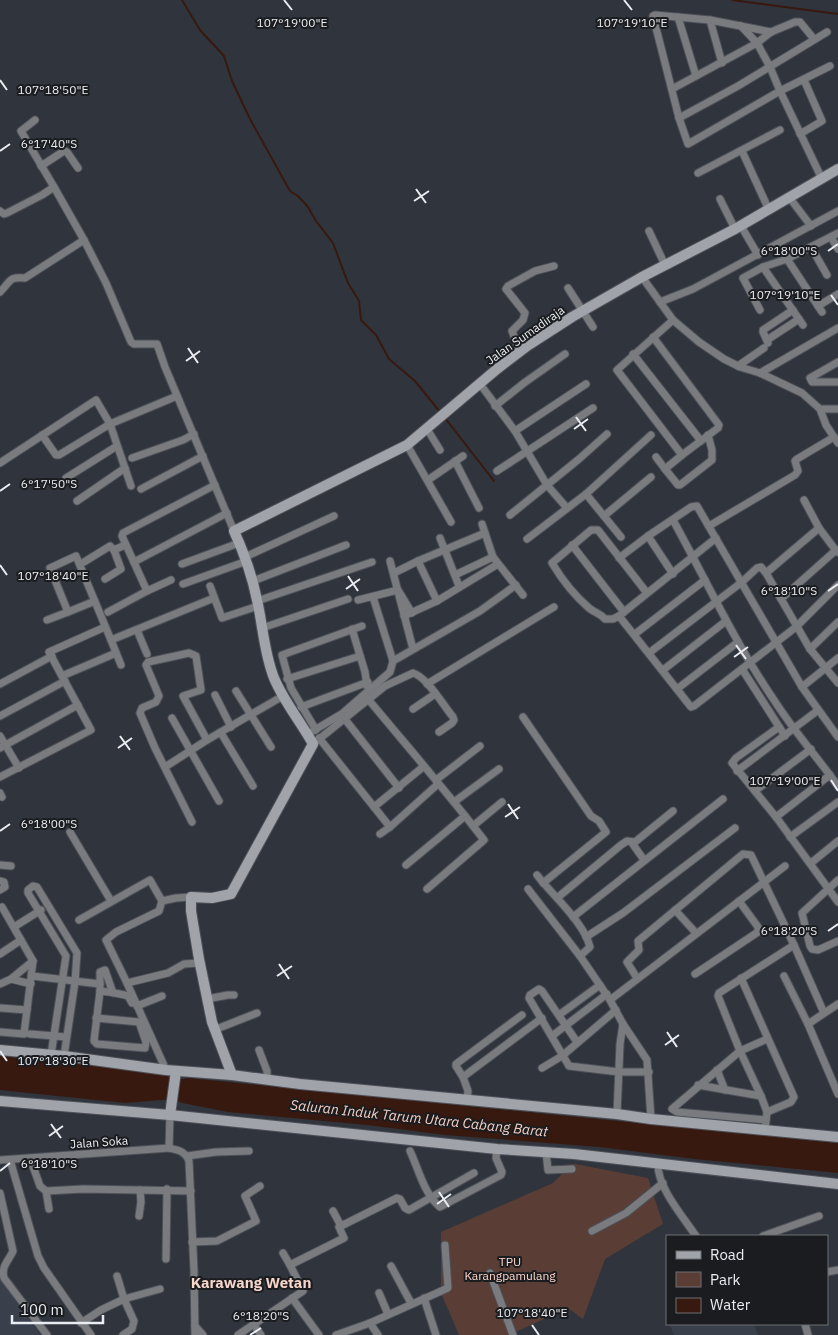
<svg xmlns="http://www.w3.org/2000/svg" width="838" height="1335" font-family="'IBM Plex Sans',sans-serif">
<rect width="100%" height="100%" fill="#30343c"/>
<g fill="#39404c">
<path d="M0,1279L40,1335H0Z"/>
<path d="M671,1324H754L758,1335H674L670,1325Z"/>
</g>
<path fill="#5a3e35" d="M575,1164L648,1178L663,1224L605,1259L583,1319L568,1308L509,1335H459L441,1293V1232L553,1183L561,1175L564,1165Z"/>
<path fill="#38190f" d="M0,1055L107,1065L153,1071L176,1080L188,1078L838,1143V1173L695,1159L599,1147L445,1135L367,1125L228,1112L182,1103L175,1099L125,1103L0,1090Z"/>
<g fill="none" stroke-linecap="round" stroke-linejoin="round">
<g stroke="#38190f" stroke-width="2">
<path d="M182,0L200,30L224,56L232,81L250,119L290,191L298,196L308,207L316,221L333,243L348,283L359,301L361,320L376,335L389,359L415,381L440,412"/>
<path d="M732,0L838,14"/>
<path d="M445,418L494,481"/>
</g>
<g stroke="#4e5159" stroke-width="9">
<g id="street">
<path d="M678,17L696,76"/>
<path d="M710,20L722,63"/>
<path d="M741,26L757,43L770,67L780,91L822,179"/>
<path d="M771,32L710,20L655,15L653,16L679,118L688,144L780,91L830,66"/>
<path d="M672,89L757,43L771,32L795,22H800L814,39"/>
<path d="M679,118L738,86L827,32"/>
<path d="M35,120L21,131L54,187"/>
<path d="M800,134L822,121L804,80"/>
<path d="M742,151L769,210"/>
<path d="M41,166L64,151L67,152L78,168"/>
<path d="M698,173L780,130"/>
<path d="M789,197L811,226"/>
<path d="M720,199L735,229"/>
<path d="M0,211L4,214L7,213L42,195L54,187L84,240L106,283L131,342L134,344H157L165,367L234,531"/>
<path d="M741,226L758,255"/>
<path d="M649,231L665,265"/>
<path d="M831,237L838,249"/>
<path d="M811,247L827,275"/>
<path d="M787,259L822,312"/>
<path d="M763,267L803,325"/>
<path d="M642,277L673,320L699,342L724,359L740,367L760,373L802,393L820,409L826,425L838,443"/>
<path d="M568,288L593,327"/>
<path d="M0,292C12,280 8,277 25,278L84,240"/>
<path d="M660,302L693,289L838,211"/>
<path d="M818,306L838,294"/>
<path d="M760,310L743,278L763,267L787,259L838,233"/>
<path d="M653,337L719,425L718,428L682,455L617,370L673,320"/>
<path d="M767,340L799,319"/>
<path d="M768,343L763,332V330L793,310"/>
<path d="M520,352L512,331L523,320L525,313L506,289L508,286L535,271L554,266"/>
<path d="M633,354L701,441"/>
<path d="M838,362L810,378L812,382H838"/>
<path d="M738,366L764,348"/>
<path d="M760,373L838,328"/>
<path d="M480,384L515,431L547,485L567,508"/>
<path d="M495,406L524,383L565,354"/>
<path d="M823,409H838"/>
<path d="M427,429L440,450"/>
<path d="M515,431L586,384"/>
<path d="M42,435L56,455H59L110,424L177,396"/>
<path d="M407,445L451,522"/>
<path d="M682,455L665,469L678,485H680L712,460V450L708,435"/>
<path d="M656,457L665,469"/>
<path d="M132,458L183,440L194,434"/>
<path d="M455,461L479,508"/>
<path d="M0,463L96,400L110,424L131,486"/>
<path d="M497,471L593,408"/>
<path d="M66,478L117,446"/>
<path d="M428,480L463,456"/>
<path d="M141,489L203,456"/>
<path d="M586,494L621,537"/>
<path d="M804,500L819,528L837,552"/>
<path d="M77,501L125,468"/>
<path d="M510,515L579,459L607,434"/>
<path d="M604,516L651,477"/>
<path d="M673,520C706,580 735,643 774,700C793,730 817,757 838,786"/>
<path d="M482,524L493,557L523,595"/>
<path d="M709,526L795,475L798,471L795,461L797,459L834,437"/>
<path d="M648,536L673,574"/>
<path d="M440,538L459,586"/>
<path d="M527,539L586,494L651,435"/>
<path d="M572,545L624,612"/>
<path d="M245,557L334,516"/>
<path d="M619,558L648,536L691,507L697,506L802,687L838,737"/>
<path d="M390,561L413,649"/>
<path d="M418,561L437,601"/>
<path d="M84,562L110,546L114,550L125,545"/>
<path d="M134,562L227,513"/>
<path d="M182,564L239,543"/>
<path d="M394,573L418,561L485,533"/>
<path d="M766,573L819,528"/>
<path d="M455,575L493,557"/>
<path d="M105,579L121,569L114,550"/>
<path d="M253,581L346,545"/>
<path d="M183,584L247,561"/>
<path d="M210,586L222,618L258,606"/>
<path d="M147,591L171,580"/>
<path d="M647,593L598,530H591L552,563C561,578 575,596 589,608C595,613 600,613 605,619H613L619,616L716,538"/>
<path d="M373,597L393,661"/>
<path d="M781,599L836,550"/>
<path d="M358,600L398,590L412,613"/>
<path d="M95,601L68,612L50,568L76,556L111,640"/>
<path d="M257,601L372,562"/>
<path d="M108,612L147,591L122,536L123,533L215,485"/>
<path d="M404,616L437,601L498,564"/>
<path d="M619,616L691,707L694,706L796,627L838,585"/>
<path d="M47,620L68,612"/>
<path d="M262,628L348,599"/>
<path d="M352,629L365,672L367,686"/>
<path d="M137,630L147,654"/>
<path d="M635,634L705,580"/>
<path d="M810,649L838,622"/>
<path d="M649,653L742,582L757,568L761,567L766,573L810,649L838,683"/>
<path d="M121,665L111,640L214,598"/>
<path d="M742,669L785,736"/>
<path d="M663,670L726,621"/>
<path d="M62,676L116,653"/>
<path d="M287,679L360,656"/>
<path d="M0,684L52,656"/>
<path d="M427,684L554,607"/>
<path d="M802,687L838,658"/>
<path d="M677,689L738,642"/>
<path d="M236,691L271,747"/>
<path d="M215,695L231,727"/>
<path d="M368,699C407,746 447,792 484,840L427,889"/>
<path d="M301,707L368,682"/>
<path d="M413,709L435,694"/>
<path d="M0,716L65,681"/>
<path d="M523,717L591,816L599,821L606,832L543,883"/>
<path d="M172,718L219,801"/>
<path d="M344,718L399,788"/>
<path d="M779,727L736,758L732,763L776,817L838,902"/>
<path d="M316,730L291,688L282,655L362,626"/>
<path d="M221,733L253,786"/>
<path d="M308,734L343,713L390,672L393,661L480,611L516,585"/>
<path d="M0,736L19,768"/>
<path d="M319,738L390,827"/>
<path d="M313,744L385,686L413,673C427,677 443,705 453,717L454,720L452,723L439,732"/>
<path d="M0,748L78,705"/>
<path d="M165,767L207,740L283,696"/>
<path d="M737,771L817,711"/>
<path d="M0,777L91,730L49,652L105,627"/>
<path d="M436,780L480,746"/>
<path d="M755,791L811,749"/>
<path d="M0,793L2,797"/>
<path d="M454,802L499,769"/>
<path d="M374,807L423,767"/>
<path d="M776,817L830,775"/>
<path d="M192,822L155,748L140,713L142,708L156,702L159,696L146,665L148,662L189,653L196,656L201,690L183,696L207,740"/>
<path d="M473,826L502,802"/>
<path d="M70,832L111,901"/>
<path d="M380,834L390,827L438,784"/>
<path d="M790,837L838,802"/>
<path d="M632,843L644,860"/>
<path d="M811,863L838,841"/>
<path d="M0,865L11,866"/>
<path d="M406,865L465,816"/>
<path d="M537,875C552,895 584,922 590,947L580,956"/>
<path d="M838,880L802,913L810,946L812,949L818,950L838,941"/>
<path d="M0,881L4,882L5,887L0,890"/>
<path d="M528,889L580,956L610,1000L623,1024L647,1060L651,1119"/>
<path d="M557,898L621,845L627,841L635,842L673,811"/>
<path d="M675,910L696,933"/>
<path d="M573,917L723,799"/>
<path d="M79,920L150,880L162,901"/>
<path d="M14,927L41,910"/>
<path d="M586,937L623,913L735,828"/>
<path d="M0,954L21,940"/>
<path d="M695,974L758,932V927L739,901"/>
<path d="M32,976L100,984"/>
<path d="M784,976L808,1024L838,1094"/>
<path d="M637,978L627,962L639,950L638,941L743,854L751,855L794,945L824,1013"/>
<path d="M741,978L794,1097L791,1102L767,1112"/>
<path d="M11,979L31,984"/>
<path d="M127,983L168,973L184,964L199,963"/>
<path d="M0,984L11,979L33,961"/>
<path d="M113,993L105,970L100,972V991C109,992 119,993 128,996L132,1003"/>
<path d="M207,999L228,995H234"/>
<path d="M610,1000L785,866"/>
<path d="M137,1006L162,996"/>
<path d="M0,1008L27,1010"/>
<path d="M559,1015L600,985"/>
<path d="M96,1018L139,1022L146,1042L145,1048L97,1044L94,1041L100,991"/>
<path d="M808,1024L838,1004"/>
<path d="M214,1030L257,1013"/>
<path d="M0,1032L24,1034L33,961L2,907"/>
<path d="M30,1034L66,1037"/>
<path d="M552,1036L607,994"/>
<path d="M577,1042L542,991L539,989L530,995L529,998L569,1066L619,1072H649"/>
<path d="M259,1050L267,1071V1080"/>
<path d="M51,1055L66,956L28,893V890L33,886L37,887L77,953L75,982L64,1056"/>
<path d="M542,1068L562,1056L616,1010"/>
<path d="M166,1070L127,983L106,940L116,932L159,911L162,901L176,898L191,897"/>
<path d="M717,1070L725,1090"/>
<path d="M463,1077L456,1066V1064L522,1015"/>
<path d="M698,1085L761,1096"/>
<path d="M467,1100L468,1091L463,1077L542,1018"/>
<path d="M617,1114L620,1044L623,1024"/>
<path d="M170,1115L169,1148C178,1150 185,1151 189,1161L194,1271L195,1335"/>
<path d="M766,1120L677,1112L672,1109L740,1051L767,1039"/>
<path d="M765,1130L767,1112L761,1096L740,1051L718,996L719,993L794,945"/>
<path d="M410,1151C419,1170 424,1194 440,1207L501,1175L502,1172L496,1158L497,1149"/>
<path d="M546,1152L548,1170L572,1169"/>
<path d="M187,1156L216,1152L249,1151"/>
<path d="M30,1158L40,1186L46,1191L83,1189L191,1191"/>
<path d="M0,1160L169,1148"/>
<path d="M10,1160L38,1256L44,1268L91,1335"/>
<path d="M658,1164C657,1187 684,1218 696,1236"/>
<path d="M46,1191L49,1209"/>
<path d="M0,1193L13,1251C8,1262 1,1266 4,1278L47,1335"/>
<path d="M333,1211L341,1226"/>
<path d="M139,1216L141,1202L140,1190"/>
<path d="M592,1231L626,1213L663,1183"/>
<path d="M763,1236L819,1216"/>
<path d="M192,1242L217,1241L256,1221L245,1196L260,1186"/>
<path d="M283,1253L290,1265"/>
<path d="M166,1259L167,1189"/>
<path d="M391,1266L411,1303"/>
<path d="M827,1272L838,1270"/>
<path d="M490,1273L513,1335"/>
<path d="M117,1276L124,1299L134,1321L132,1329L123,1335"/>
<path d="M379,1293L388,1314"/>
<path d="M292,1298L319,1335"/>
<path d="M424,1298L436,1335"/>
<path d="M81,1323L101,1310L124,1299L160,1289"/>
<path d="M370,1323L378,1335"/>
<path d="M805,1324L808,1335"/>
<path d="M254,1325L261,1335"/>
<path d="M195,1326L203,1335"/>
<path d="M238,1335L303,1291L290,1265L344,1238L339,1227L397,1198L400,1199L405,1208L409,1210L474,1173"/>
<path d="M336,1335L370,1323L448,1288L445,1245"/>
</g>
</g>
<g stroke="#4e5159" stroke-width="12">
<g id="secondary">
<path d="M0,1050L64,1056L166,1070L232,1075L300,1084L617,1114L651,1119L838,1137"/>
<path d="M232,1075L212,1022L199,959L191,911V897L212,898L231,894L313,744C301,722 284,702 274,678C264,653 263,626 257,600C252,575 244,553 234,531L407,445L497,369L527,346L572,317L642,277L735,229L838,169"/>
<path d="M0,1101L170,1115L497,1149L574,1154L838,1184"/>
<path d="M170,1115L176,1071"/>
</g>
</g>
<use href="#street" stroke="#797b7f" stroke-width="7"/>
<use href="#secondary" stroke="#a0a3aa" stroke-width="10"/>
</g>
<path fill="none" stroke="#e9ecf1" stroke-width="2" d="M284,0L292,10M624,0L632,10M0,80L7,90M0,151L10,144M416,189L426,203M414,201L429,191M828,251L838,244M831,295L838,305M188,348L198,363M186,361L200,351M576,417L586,431M574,429L588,419M0,491L10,484M0,565L7,575M348,576L358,591M346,589L360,579M828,591L838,584M736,645L746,659M734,657L748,647M120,736L130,750M118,748L132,738M831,780L838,791M508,804L518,819M505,817L520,807M0,831L10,824M828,931L838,924M279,964L289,979M277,976L292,966M667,1032L677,1047M665,1045L679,1035M0,1051L7,1061M51,1124L61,1138M49,1136L63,1126M0,1171L10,1163M439,1192L449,1207M437,1204L451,1194M532,1325L539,1335M250,1335L261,1328"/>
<g text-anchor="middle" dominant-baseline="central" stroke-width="4" stroke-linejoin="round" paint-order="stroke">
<g font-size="12" fill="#e9ecf1" stroke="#1a1c1f">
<text transform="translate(525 335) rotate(-35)">Jalan Sumadiraja</text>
<text transform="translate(99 1142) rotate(-4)">Jalan Soka</text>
</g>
<g font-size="12" fill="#fed5c8" stroke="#1a1c1f">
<text x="510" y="1261">TPU<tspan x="510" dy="14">Karangpamulang</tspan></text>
</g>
<g font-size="14" font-style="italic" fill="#f7cfc2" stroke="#1a1c1f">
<text transform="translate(419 1118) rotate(6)">Saluran Induk Tarum Utara Cabang Barat</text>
</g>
<g font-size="15" font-weight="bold" fill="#f6d5ca" stroke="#1a1c1f">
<text x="251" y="1282">Karawang Wetan</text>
</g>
</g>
<g font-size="12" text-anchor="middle" fill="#e9ecf1" stroke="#1a1c1f" stroke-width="4" stroke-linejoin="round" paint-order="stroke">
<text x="292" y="27">107°19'00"E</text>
<text x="632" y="27">107°19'10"E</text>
<text x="53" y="94">107°18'50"E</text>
<text x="49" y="148">6°17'40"S</text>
<text x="789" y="255">6°18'00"S</text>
<text x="785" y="299">107°19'10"E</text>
<text x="49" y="488">6°17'50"S</text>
<text x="53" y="580">107°18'40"E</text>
<text x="789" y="595">6°18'10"S</text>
<text x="785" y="785">107°19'00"E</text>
<text x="49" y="828">6°18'00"S</text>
<text x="789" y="935">6°18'20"S</text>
<text x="53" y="1065">107°18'30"E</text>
<text x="49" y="1168">6°18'10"S</text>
<text x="532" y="1317">107°18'40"E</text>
<text x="261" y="1320">6°18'20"S</text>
</g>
<rect x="666" y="1235" width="162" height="90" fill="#1a1c1f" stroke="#6d6f73"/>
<rect x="676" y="1251" width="25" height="8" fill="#a0a3aa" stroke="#6d6f73"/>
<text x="710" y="1260" font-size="15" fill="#e9ecf1">Road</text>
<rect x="676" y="1272" width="25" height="15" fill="#5a3e35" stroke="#6d6f73"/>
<text x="710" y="1285" font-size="15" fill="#e9ecf1">Park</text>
<rect x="676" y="1298" width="25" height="15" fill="#38190f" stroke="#6d6f73"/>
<text x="710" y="1310" font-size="15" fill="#e9ecf1">Water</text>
<path d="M12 1315v8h91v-8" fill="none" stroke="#e9ecf1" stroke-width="2.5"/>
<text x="20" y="1315" font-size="15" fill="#e9ecf1" stroke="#1a1c1f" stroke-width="4" paint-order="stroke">100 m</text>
</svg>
